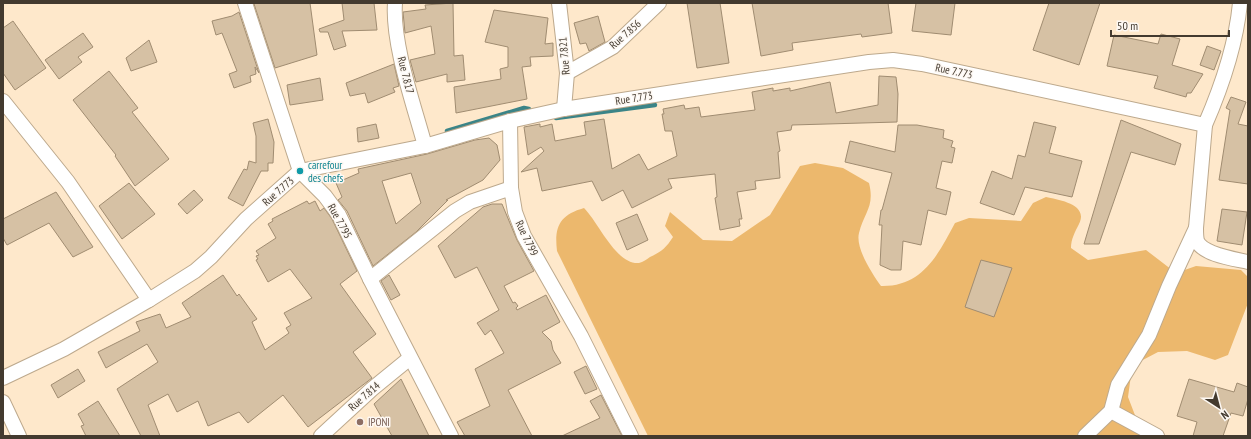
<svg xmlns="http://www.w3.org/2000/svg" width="1251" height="439" font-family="'PT Sans Narrow',sans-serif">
<rect width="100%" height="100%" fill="#fee8cb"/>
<path fill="#ecb86d" d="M815,163L843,168L869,183C875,207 864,212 859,233C855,248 873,275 881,286C922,287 938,255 955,223L969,218L1021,221L1033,203L1046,197C1059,200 1089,204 1079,224C1075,232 1071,239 1071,248L1088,260L1146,250L1176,273L1196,266L1241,270L1248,277V303L1228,355L1215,360L1187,351L1158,352L1139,362L1131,375L1128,397L1143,436H648L557,251C554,226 560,215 584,208C599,223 616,265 639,263C643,262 647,259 650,257C661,252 666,248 673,237L665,226L670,212L703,240L732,241L770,215L800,166Z"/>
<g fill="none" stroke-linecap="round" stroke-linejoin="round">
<g stroke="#3b8487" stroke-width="4.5">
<path d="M556,118L655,105"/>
<path d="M447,131L524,108L529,109"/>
</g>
</g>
<g fill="#d6c1a4" stroke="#a08c71" fill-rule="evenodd">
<path d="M256,3H310L317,55L275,68L254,4Z"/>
<path d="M342,3H374L377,30L342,31L346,46L334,50L328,32H320L319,29L344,20Z"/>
<path d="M453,3L454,56L463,55L465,80L447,82V74L416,82L410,60L435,54L431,26L405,33L403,12L426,9L425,5Z"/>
<path d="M687,3H720L729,63L697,68Z"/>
<path d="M752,3H888L892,33L862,37L861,34L792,43L793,50L761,56Z"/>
<path d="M916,3H955L951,35L912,31Z"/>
<path d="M1049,3H1100L1079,65L1033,50Z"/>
<path d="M494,10L548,18L545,44L553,43V56L530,57L531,66L522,67L527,99L456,113L454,87L501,79L500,69L508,67V47L485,42Z"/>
<path d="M239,12L259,73L255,67L256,74L250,76L251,82L234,88L229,74L237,71L222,33L216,35L212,21L232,16Z"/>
<path d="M598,16L605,42L589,51L586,43L580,44L574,23Z"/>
<path d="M13,21L46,68L15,90L3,73V28Z"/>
<path d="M83,33L93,47L78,57L82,62L59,79L45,60Z"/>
<path d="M1161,34L1180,39L1172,65L1203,74L1191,93H1187L1186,97L1154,88L1158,76L1107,66L1114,35L1158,44Z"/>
<path d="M149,40L157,62L131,71L126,58Z"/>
<path d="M1207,46L1221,51L1214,70L1200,65Z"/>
<path d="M394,64L399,86L393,88L395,92L368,103L365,93L350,96L346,83Z"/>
<path d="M109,71L138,108L132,112L169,159L135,186L115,156L116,155L73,100Z"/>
<path d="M879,76L896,77L898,94L897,122L792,125L791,130L777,132L780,151L778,152L780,178L755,181L756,189L737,192L742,219H739L740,226L720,230L715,198L717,197L715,174L668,179L672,188L632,208L623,190L602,201L592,181L542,191L537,168L521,172L544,151L541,147L528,155L524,127L540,124V127L552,124L555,141L586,135L584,122L604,119L612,169L639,154L648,170L677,156L672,131H665L662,114H664L663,109L684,105L685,109L699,107L701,117L755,110L752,92L773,88V91L790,88V91L830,82L836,113L878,105Z"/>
<path d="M320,78L323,100L290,105L287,85Z"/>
<path d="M1231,97L1246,102L1238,124L1248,126V184L1219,180L1230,110L1226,108Z"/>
<path d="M268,119L274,142L273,163H268V171H261L243,206L228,198L244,169L247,170L249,161L256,163V136L253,123Z"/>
<path d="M1121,120L1181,144L1175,165L1131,152L1099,244H1084Z"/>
<path d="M1034,122L1056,127L1049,153L1082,161L1072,197L1025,187L1014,215L980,203L992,171L1012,179L1018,155L1025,157Z"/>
<path d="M376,124L379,138L358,142L357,128Z"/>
<path d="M898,125H917L944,130L943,138L953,141L951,147L955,148L952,163L942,161L936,188L951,192L946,215L928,210L921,245L903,241L901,270H891L880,265L882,225H879L881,210H882L892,173L845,162L850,141L895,152Z"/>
<path d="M489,138L497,145L500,160L483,180L446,200H448L416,232L373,266L347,211L338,200L342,197L336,183L359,173L358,169L427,154L475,140ZM411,173L421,203L396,224L382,181Z"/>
<path d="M129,183L155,214L122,239L99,206Z"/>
<path d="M194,190L203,200L187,214L178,204Z"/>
<path d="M56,192L93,247L73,257L49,223L7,245L3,238V219Z"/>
<path d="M307,201L309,204L315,201L320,211L324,208L332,219L357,271L340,284L376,334L353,352L372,378L308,427L283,395L248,423L239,412L208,426L198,401L177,412L168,394L148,405L160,436H141L117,389L158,362L147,344L106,368L98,352L140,331L136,322L160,314L166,328L191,317L182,303L223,275L237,296L239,294L257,319L252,322L265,350L289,333L286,328L291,325L284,313L312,298L290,269L268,282L256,260L258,259L256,256L259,255L256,251L276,238L268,224L273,221L272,219Z"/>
<path d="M492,204H502L517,240L534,271L504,286L513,303L515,302L518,306L516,308L517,310L546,295L560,322L542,332L551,341L553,350L561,363L508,390L532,436H465L457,422L490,406L475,369L504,353L491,330L485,335L477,323L499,310L477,267L455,278L438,246L483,207Z"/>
<path d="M1222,209L1247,212L1242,245L1217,241Z"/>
<path d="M637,214L648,240L627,250L616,223Z"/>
<path d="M981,260L1012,268L994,317L965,307Z"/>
<path d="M389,275L400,295L391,300L381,281Z"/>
<path d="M586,366L597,389L585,394L574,372Z"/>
<path d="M78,369L85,381L58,398L51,385Z"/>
<path d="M401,379L429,436H392L374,404Z"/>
<path d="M1189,379L1234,392L1237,383L1248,387V399L1243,416L1231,413L1223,436H1193L1197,422L1177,416Z"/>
<path d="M601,395L622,436H562L600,418L590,401Z"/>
<path d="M98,401L120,436H86L81,426L84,425L78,414Z"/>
</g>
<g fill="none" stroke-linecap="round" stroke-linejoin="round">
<g stroke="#bda98d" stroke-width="16">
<g id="street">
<path d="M245,3L300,171L325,196L339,215L370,279L451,436"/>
<path d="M395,3C392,44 414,105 425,146"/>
<path d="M559,3L567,73L564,109"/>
<path d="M567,73L613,47L659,3"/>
<path d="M3,101L68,182L149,300"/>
<path d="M510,121L511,188"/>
<path d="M1205,125L1196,228C1196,232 1196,237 1197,241C1203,255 1235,259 1248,262"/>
<path d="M370,279L455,211L470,202L511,188L515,212L524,236L581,336L631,436"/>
<path d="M3,378L64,349L149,300L195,271L211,257L246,219L300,171L425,146L510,121L564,109L869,62L893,60L922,64L1205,125C1222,86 1236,45 1240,3"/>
<path d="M3,402L19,436"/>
<path d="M1111,411L1157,436"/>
<path d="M321,436L372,389L410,358"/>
<path d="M1085,436L1111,411L1118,385L1149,335L1169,286L1196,228"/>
</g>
</g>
<use href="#street" stroke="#fff" stroke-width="14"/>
</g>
<circle fill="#0f9aa8" stroke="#fdf8f3" stroke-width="1.5" cx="300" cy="171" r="4"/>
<circle fill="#8d6e63" stroke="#fdf8f3" stroke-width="1.5" cx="360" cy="422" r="4"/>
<g text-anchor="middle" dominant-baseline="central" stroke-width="3" stroke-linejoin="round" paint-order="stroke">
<g font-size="11" fill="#433a2f" stroke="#fdf8f3">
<text transform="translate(625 34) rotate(-41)">Rue 7.856</text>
<text transform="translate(564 56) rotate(-95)">Rue 7.821</text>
<text transform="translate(954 71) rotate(12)">Rue 7.773</text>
<text transform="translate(406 75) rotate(76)">Rue 7.817</text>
<text transform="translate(634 98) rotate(-9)">Rue 7.773</text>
<text transform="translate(278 191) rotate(-41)">Rue 7.773</text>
<text transform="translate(340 221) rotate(61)">Rue 7.795</text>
<text transform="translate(527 238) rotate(64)">Rue 7.799</text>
<text transform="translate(364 396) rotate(-41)">Rue 7.814</text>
</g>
<g font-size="11" fill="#0d838f" stroke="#fdf8f3" text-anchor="start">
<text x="308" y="165">carrefour<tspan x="308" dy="13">des chefs</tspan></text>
</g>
<g font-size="11" fill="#785e54" stroke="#fdf8f3" text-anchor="start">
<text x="368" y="422">IPONI</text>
</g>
</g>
<rect width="1251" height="439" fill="none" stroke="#433a2f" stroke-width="8"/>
<g transform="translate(1219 407) rotate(144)" stroke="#fdf8f3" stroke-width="3" paint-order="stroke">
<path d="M0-3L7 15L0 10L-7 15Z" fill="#433a2f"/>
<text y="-6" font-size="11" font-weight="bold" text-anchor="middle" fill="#433a2f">N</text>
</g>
<path d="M1111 30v6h118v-6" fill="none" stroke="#433a2f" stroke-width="2"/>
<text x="1117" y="30" font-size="12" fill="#433a2f" stroke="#fdf8f3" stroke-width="3" paint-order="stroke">50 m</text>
</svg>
